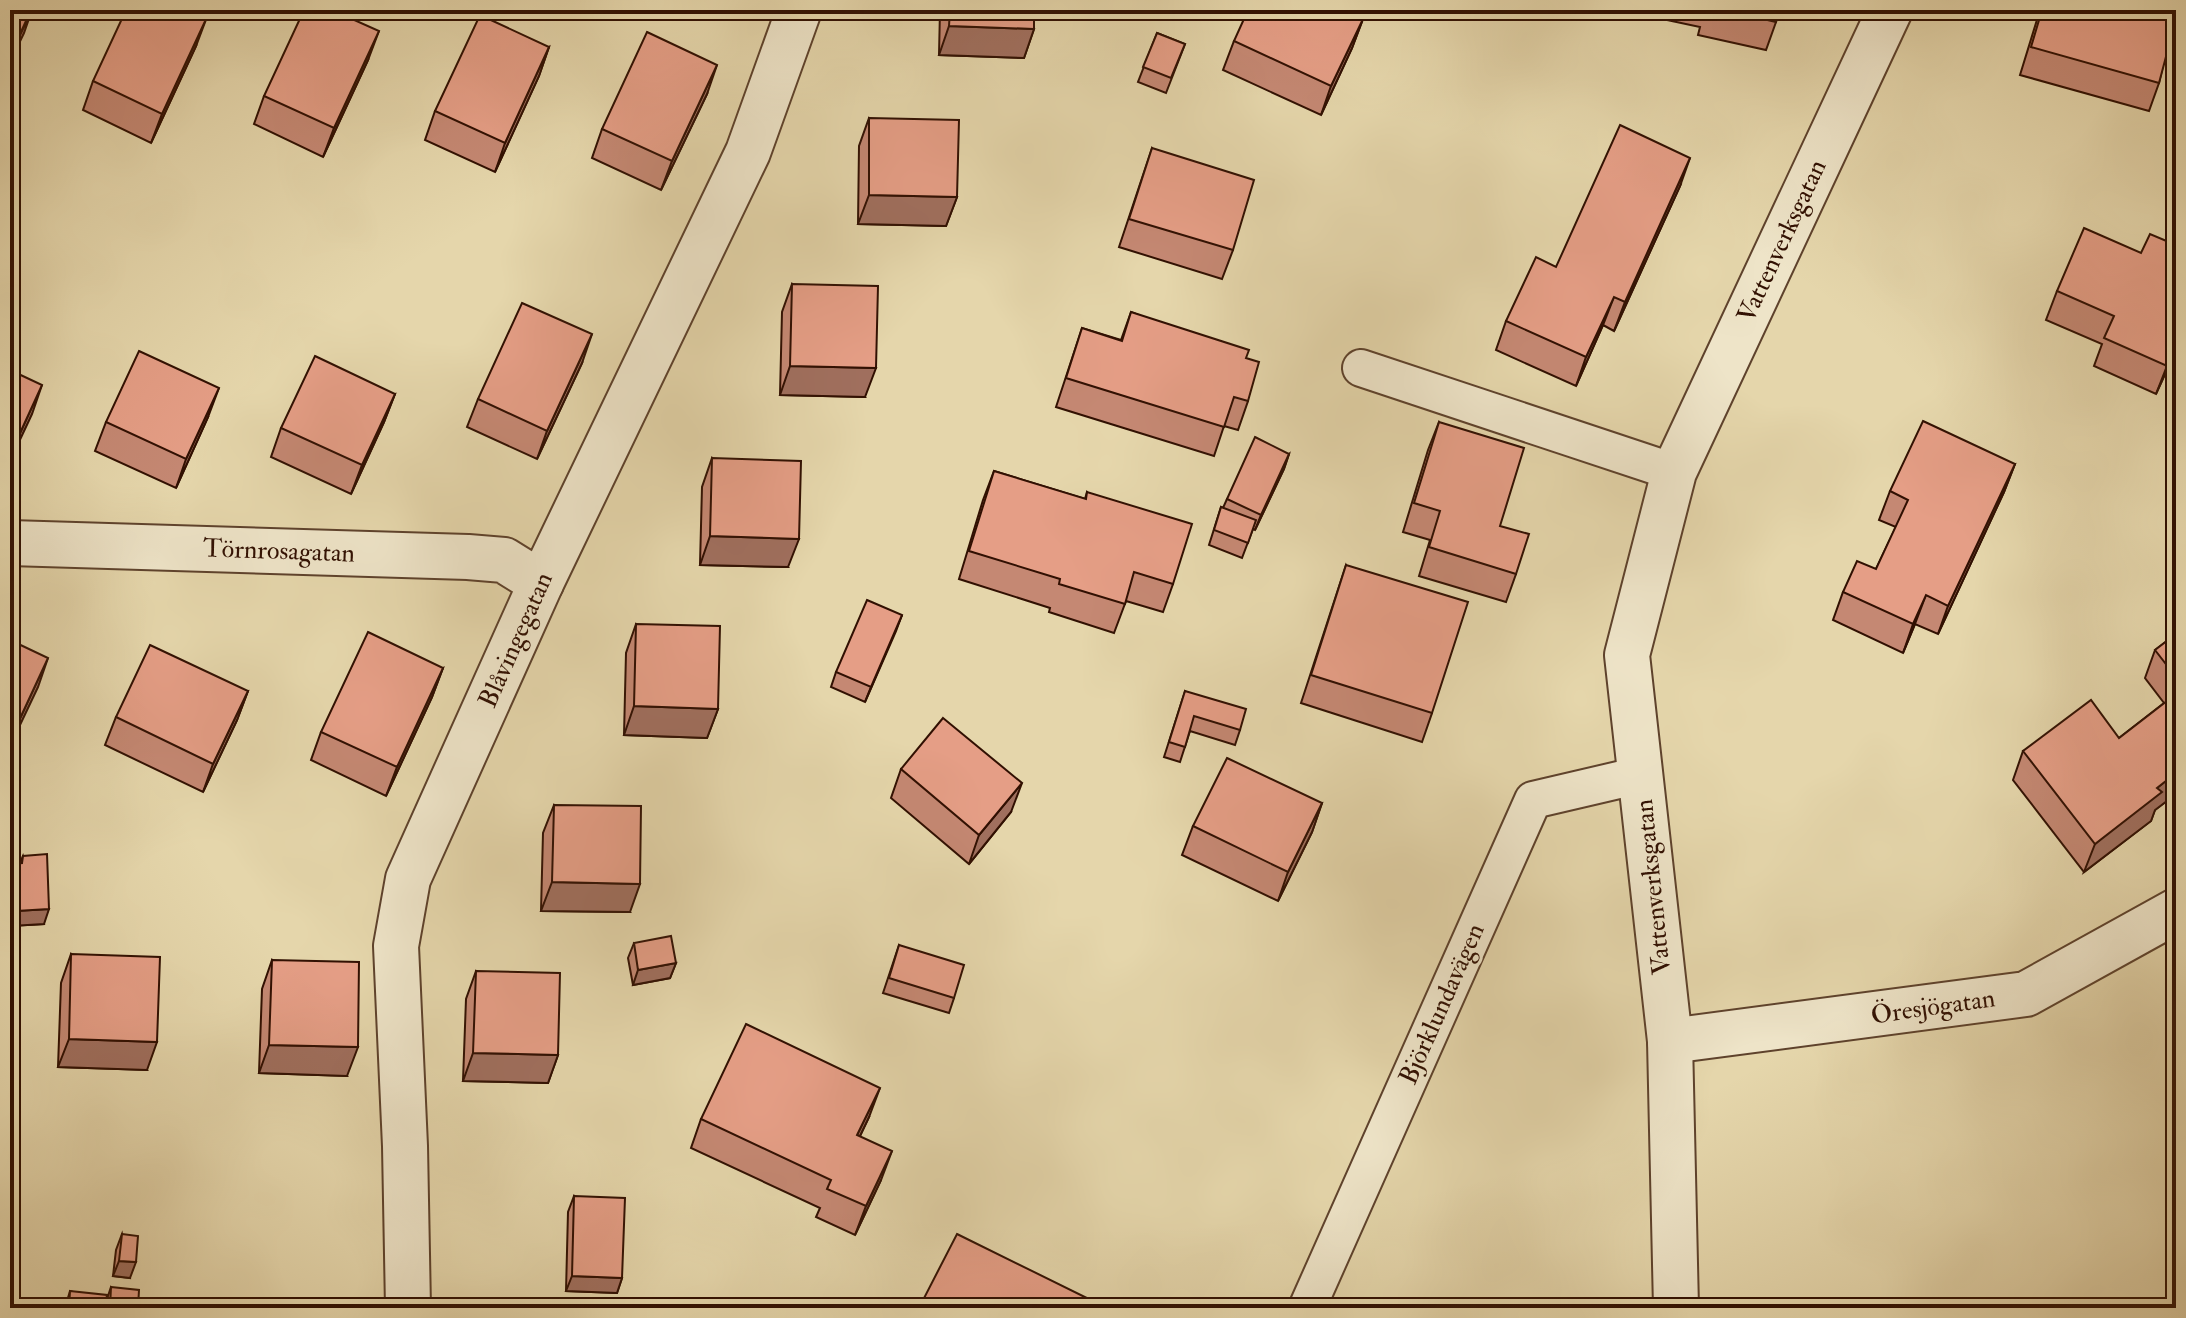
<svg xmlns="http://www.w3.org/2000/svg" width="2186" height="1318" font-family="'IM FELL Double Pica',serif">
<rect width="100%" height="100%" fill="#e5d6ab"/>
<filter id="stains"><feTurbulence type="fractalNoise" baseFrequency=".0025" numOctaves="4"/><feColorMatrix values="0 0 0 0 .2 0 0 0 0 .09 0 0 0 0 .02 0 0 0 .5 -.17"/></filter>
<radialGradient id="worn" r=".72"><stop offset=".6" stop-color="#630" stop-opacity="0"/><stop offset="1" stop-color="#630" stop-opacity=".3"/></radialGradient>
<g fill="none" stroke-linecap="round" stroke-linejoin="round">
<g stroke="#5e422c" stroke-width="40">
<g id="lane">
<path d="M1361,368L1674,472"/>
<path d="M1307,1308L1533,800L1640,775"/>
</g>
</g>
<g stroke="#5e422c" stroke-width="48">
<g id="street">
<path d="M10,543L468,557L504,560L541,583"/>
<path d="M1670,1041L2026,994L2176,911"/>
<path d="M408,1308L405,1146L396,946L408,879L541,583L748,152L799,10"/>
<path d="M1676,1308L1670,1041L1627,655L1674,472L1890,10"/>
</g>
</g>
<use href="#lane" stroke="#eee4c8" stroke-width="36"/>
<use href="#street" stroke="#eee4c8" stroke-width="44"/>
</g>
<g fill="#c58873" stroke="#311002" stroke-width="2">
<path d="M940,10H1034V29L1024,58L939,55Z"/>
<path d="M1620,10H1779L1776,22L1766,50L1698,35L1700,27Z"/>
<path d="M2040,10H2176L2159,83L2149,111L2020,75Z"/>
<path d="M1363,19L1352,48L1321,115L1223,70L1234,41Z"/>
<path d="M1157,33L1185,44L1166,93L1138,82Z"/>
<path d="M196,46L151,143L83,110L93,81Z"/>
<path d="M549,47L539,76L495,172L425,140L435,111Z"/>
<path d="M368,60L323,157L254,124L264,96Z"/>
<path d="M707,94L661,190L592,158L602,129Z"/>
<path d="M869,118L957,197L946,226L858,224L859,146Z"/>
<path d="M1152,148L1233,250L1222,279L1119,247Z"/>
<path d="M1680,186L1614,331L1603,325L1576,386L1496,350L1506,321L1556,267Z"/>
<path d="M2141,253L2176,350L2156,394L2094,366L2102,344L2046,320L2057,291Z"/>
<path d="M792,284L865,397L780,395L782,312Z"/>
<path d="M1131,312L1246,358L1248,401L1238,430L1224,426L1214,456L1056,407L1082,328L1121,340Z"/>
<path d="M582,363L537,459L467,427L478,399Z"/>
<path d="M395,394L384,422L351,494L271,457L281,428Z"/>
<path d="M208,417L176,488L95,451L106,422Z"/>
<path d="M1439,422L1500,526L1516,574L1506,602L1419,576L1430,540L1403,532L1428,450Z"/>
<path d="M1289,454L1284,469L1255,530L1253,529L1242,558L1209,545L1221,507L1223,508L1227,499Z"/>
<path d="M712,458L788,567L700,565L702,487Z"/>
<path d="M2015,464L2004,492L1938,634L1915,624L1903,653L1833,620L1843,592L1876,569L1896,527L1879,520L1890,491Z"/>
<path d="M994,471L1085,499L1087,492L1173,584L1163,612L1126,601L1114,633L1049,612L1050,608L959,579L983,500Z"/>
<path d="M1346,565L1432,713L1422,742L1301,703Z"/>
<path d="M902,615L865,702L831,687L836,672Z"/>
<path d="M636,624L718,709L707,738L624,735L626,653Z"/>
<path d="M2176,634V794L2155,810L2151,821L2084,872L2013,780L2023,751L2119,738L2164,703L2145,678L2155,650Z"/>
<path d="M443,668L432,697L386,796L311,760L321,732Z"/>
<path d="M248,691L237,720L203,792L105,745L116,717Z"/>
<path d="M1185,691L1240,730L1235,745L1190,731L1180,762L1164,757Z"/>
<path d="M901,769L1011,812L969,864L891,798Z"/>
<path d="M1322,803L1312,832L1278,901L1182,855L1193,826Z"/>
<path d="M554,805L630,912L541,911L543,833Z"/>
<path d="M23,856L44,924L11,926L10,873L13,864L20,863Z"/>
<path d="M634,943L676,963L670,978L633,985L628,958Z"/>
<path d="M899,945L954,998L949,1013L883,993Z"/>
<path d="M71,954L147,1070L58,1067L61,983Z"/>
<path d="M272,960L347,1076L259,1073L262,989Z"/>
<path d="M476,971L558,1055L548,1083L463,1081L466,999Z"/>
<path d="M869,1117L860,1136L881,1180L855,1235L816,1217L820,1208L691,1148L701,1119Z"/>
<path d="M574,1196L622,1278L617,1293L566,1291L568,1212Z"/>
<path d="M122,1234L130,1278L113,1276L116,1250Z"/>
<path d="M111,1287L138,1308H65L70,1291L106,1302Z"/>
</g>
<g fill="#a06f5e" stroke="#311002" stroke-width="2">
<path d="M32,10L24,33L10,62V56Z"/>
<path d="M207,17L196,46L151,143L162,114Z"/>
<path d="M1363,19L1352,48L1321,115L1331,86Z"/>
<path d="M949,26L1034,29L1024,58L939,55Z"/>
<path d="M379,31L368,60L323,157L334,128Z"/>
<path d="M549,47L539,76L495,172L505,143Z"/>
<path d="M717,65L707,94L661,190L672,161Z"/>
<path d="M1690,158L1680,186L1614,331L1625,302Z"/>
<path d="M869,195L957,197L946,226L858,224Z"/>
<path d="M1614,297L1603,325L1576,386L1586,357Z"/>
<path d="M592,334L582,363L537,459L547,431Z"/>
<path d="M2176,345V350L2156,394L2167,366Z"/>
<path d="M790,366L876,368L865,397L780,395Z"/>
<path d="M42,385L32,414L10,461V455Z"/>
<path d="M219,388L208,417L176,488L186,459Z"/>
<path d="M395,394L384,422L351,494L362,465Z"/>
<path d="M1289,454L1284,469L1255,530L1261,515Z"/>
<path d="M2015,464L2004,492L1938,634L1948,606Z"/>
<path d="M710,536L799,539L788,567L700,565Z"/>
<path d="M1926,595L1915,624L1903,653L1913,624Z"/>
<path d="M902,615L896,631L865,702L871,687Z"/>
<path d="M48,658L38,687L10,746V740Z"/>
<path d="M443,668L432,697L386,796L397,767Z"/>
<path d="M248,691L237,720L203,792L213,764Z"/>
<path d="M634,706L718,709L707,738L624,735Z"/>
<path d="M2176,773V794L2155,810L2151,821L2084,872L2095,844L2157,788Z"/>
<path d="M1022,783L1011,812L969,864L979,835Z"/>
<path d="M1322,803L1312,832L1278,901L1288,872Z"/>
<path d="M552,882L640,884L630,912L541,911Z"/>
<path d="M49,909L44,924L11,926L16,911Z"/>
<path d="M676,963L670,978L633,985L638,970Z"/>
<path d="M69,1039L157,1042L147,1070L58,1067Z"/>
<path d="M269,1045L358,1047L347,1076L259,1073Z"/>
<path d="M473,1053L558,1055L548,1083L463,1081Z"/>
<path d="M880,1088L869,1117L847,1163L857,1135Z"/>
<path d="M892,1151L881,1180L855,1235L866,1206Z"/>
<path d="M119,1261L136,1262L130,1278L113,1276Z"/>
<path d="M572,1276L622,1278L617,1293L566,1291Z"/>
</g>
<g fill="#e59e86" stroke="#311002" stroke-width="2">
<path d="M10,10H31L10,56Z"/>
<path d="M126,10H191L207,17L162,114L93,81Z"/>
<path d="M304,10H332L379,31L334,128L264,96Z"/>
<path d="M950,10H1034V29L949,26Z"/>
<path d="M1248,10H1342L1363,19L1331,86L1234,41Z"/>
<path d="M1725,10H1779L1776,22Z"/>
<path d="M2042,10H2176V19L2159,83L2031,47Z"/>
<path d="M480,15L549,47L505,143L435,111Z"/>
<path d="M647,32L717,65L672,161L602,129Z"/>
<path d="M1157,33L1185,44L1171,78L1143,67Z"/>
<path d="M869,118L959,120L957,197L869,195Z"/>
<path d="M1620,125L1690,158L1625,302L1614,297L1586,357L1506,321L1536,257L1556,267Z"/>
<path d="M1152,148L1254,180L1233,250L1129,219Z"/>
<path d="M2084,228L2141,253L2150,234L2176,245V345L2167,366L2104,338L2114,316L2057,291Z"/>
<path d="M792,284L878,286L876,368L790,366Z"/>
<path d="M522,303L592,334L547,431L478,399Z"/>
<path d="M1131,312L1249,350L1246,358L1259,362L1248,401L1234,397L1224,427L1066,378L1082,328L1122,341Z"/>
<path d="M139,351L219,388L186,459L106,422Z"/>
<path d="M315,356L395,394L362,465L281,428Z"/>
<path d="M10,370L42,385L10,455Z"/>
<path d="M1923,421L2015,464L1948,606L1926,595L1913,624L1843,592L1857,561L1876,569L1908,500L1890,491Z"/>
<path d="M1439,422L1524,448L1500,526L1529,534L1516,574L1429,547L1440,511L1414,503Z"/>
<path d="M1255,437L1289,454L1261,515L1227,499Z"/>
<path d="M712,458L801,461L799,539L710,536Z"/>
<path d="M994,471L1086,499L1087,492L1192,524L1173,584L1134,572L1125,604L1059,584L1060,579L969,551Z"/>
<path d="M1221,507L1256,520L1248,543L1214,530Z"/>
<path d="M1346,565L1468,602L1432,713L1311,675Z"/>
<path d="M867,600L902,615L871,687L836,672Z"/>
<path d="M636,624L720,626L718,709L634,706Z"/>
<path d="M368,632L443,668L397,767L321,732Z"/>
<path d="M2176,634V677L2155,650Z"/>
<path d="M10,640L48,658L10,740Z"/>
<path d="M150,645L248,691L213,764L116,717Z"/>
<path d="M1185,691L1246,709L1240,730L1194,716L1185,747L1169,742Z"/>
<path d="M2176,694V773L2157,788L2162,792L2095,844L2023,751L2091,700L2119,738Z"/>
<path d="M943,718L1022,783L979,835L901,769Z"/>
<path d="M1227,758L1322,803L1288,872L1193,826Z"/>
<path d="M554,805L641,806L640,884L552,882Z"/>
<path d="M47,854L49,909L16,911L13,864L22,863L23,856Z"/>
<path d="M671,936L676,963L638,970L634,943Z"/>
<path d="M899,945L964,965L954,998L889,978Z"/>
<path d="M71,954L160,957L157,1042L69,1039Z"/>
<path d="M272,960L359,962L358,1047L269,1045Z"/>
<path d="M476,971L560,973L558,1055L473,1053Z"/>
<path d="M746,1024L880,1088L857,1135L892,1151L866,1206L827,1189L831,1180L701,1119Z"/>
<path d="M574,1196L625,1198L622,1278L572,1276Z"/>
<path d="M122,1234L138,1236L136,1262L119,1261Z"/>
<path d="M957,1234L1095,1302L1092,1308H929L921,1304Z"/>
<path d="M111,1287L139,1290L138,1308H110Z"/>
<path d="M70,1291L107,1295L105,1308H69Z"/>
</g>
<g text-anchor="middle" dominant-baseline="central" stroke-width="6" stroke-linejoin="round" paint-order="stroke">
<g font-size="26" fill="#311002" stroke="#eee4c8">
<text transform="translate(1782 241) rotate(-65)">Vattenverksgatan</text>
<text transform="translate(279 551) rotate(2)">Törnrosagatan</text>
<text transform="translate(516 640) rotate(-66)">Blåvingegatan</text>
<text transform="translate(1653 887) rotate(-96)">Vattenverksgatan</text>
<text transform="translate(1442 1004) rotate(-66)">Björklundavägen</text>
<text transform="translate(1933 1007) rotate(-8)">Öresjögatan</text>
</g>
</g>
<rect width="2186" height="1318" fill="none" stroke="#e5d6ab" stroke-width="40"/>
<rect x="12" y="12" width="2162" height="1294" fill="none" stroke="#311002" stroke-width="4"/>
<rect x="20" y="20" width="2146" height="1278" fill="none" stroke="#311002" stroke-width="2"/>
<rect width="100%" height="100%" filter="url(#stains)"/>
<rect width="100%" height="100%" fill="url(#worn)"/>
</svg>
